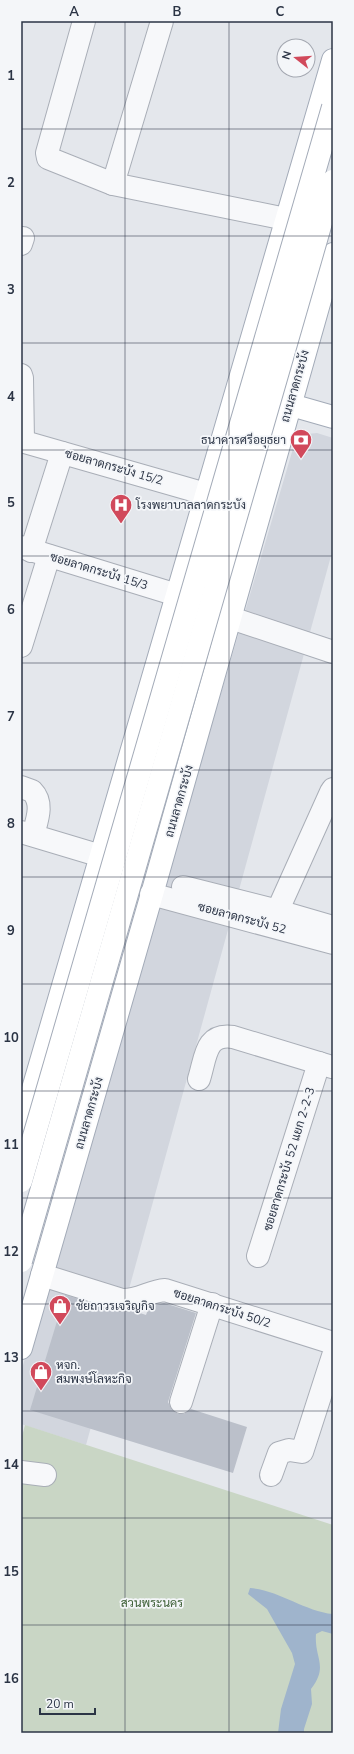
<svg xmlns="http://www.w3.org/2000/svg" width="354" height="1754" font-family="'Nunito Sans',Sarabun,sans-serif">
<rect width="100%" height="100%" fill="#e4e7ec"/>
<path fill="#d2d6de" d="M317,433L333,438V556H331L86,1445L21,1424V1372L297,435Z"/>
<path fill="#c9d6c5" d="M25,1425L333,1525V1733H21V1440Z"/>
<path fill="#9fb4cc" d="M250,1588C279,1590 304,1611 333,1614V1634L322,1631L316,1634C314,1658 329,1666 311,1689L312,1704L304,1729V1733H278L281,1709L295,1664L292,1653L267,1609L248,1594Z"/>
<path fill="#bbc0ca" d="M65,1295L122,1312L134,1311L146,1315L149,1307L164,1303L196,1313L168,1402L172,1410L178,1414H184L191,1409L247,1427L233,1473L30,1410Z"/>
<g fill="none" stroke-linecap="round" stroke-linejoin="round">
<g stroke="#a9aeb7" stroke-width="24">
<g id="minor">
<path d="M84,21L47,153L48,158L113,184L286,219"/>
<path d="M113,184L162,21"/>
<path d="M21,244L23,238"/>
<path d="M21,375L22,378L23,441"/>
<path d="M21,441L206,494"/>
<path d="M21,547L177,595"/>
<path d="M31,551L62,453"/>
<path d="M231,618L333,652"/>
<path d="M21,646L49,556"/>
<path d="M21,787L32,791C44,803 37,820 33,835"/>
<path d="M21,832L101,856"/>
<path d="M183,887L278,911L333,927"/>
<path d="M151,894L333,943"/>
<path d="M272,923L331,792L333,789"/>
<path d="M199,1079C206,1057 205,1033 233,1037L332,1067"/>
<path d="M258,1256L319,1063"/>
<path d="M42,1275L122,1300C137,1301 150,1291 165,1290L333,1343"/>
<path d="M181,1402L212,1304"/>
<path d="M21,1472L45,1475"/>
<path d="M271,1475L279,1453L289,1450L302,1452L333,1356"/>
</g>
</g>
<g stroke="#a3abb8" stroke-width="24">
<g id="major">
<path d="M277,401L333,417"/>
<path d="M21,1130L333,60"/>
<path d="M21,1348L156,880L333,254"/>
</g>
</g>
<use href="#minor" stroke="#f7f8fa" stroke-width="22"/>
<use href="#major" stroke="#fff" stroke-width="22"/>
<g stroke="#a3abb8" stroke-width="24" stroke-linecap="butt">
<g id="major-bridge">
<path d="M21,1181L333,107"/>
<path d="M21,1261L333,181"/>
</g>
</g>
<use href="#major-bridge" stroke="#fff" stroke-width="22"/>
</g>
<path fill="none" stroke="#2b3445" stroke-width="1" stroke-opacity="0.55" d="M125,21V1733M229,21V1733M21,129H333M21,236H333M21,343H333M21,450H333M21,556H333M21,663H333M21,770H333M21,877H333M21,984H333M21,1091H333M21,1198H333M21,1304H333M21,1411H333M21,1518H333M21,1625H333"/>
<defs>
<g id="bank-pin" transform="scale(1.15)"><path d="M0 17L-7.5 6A9.5 9.5 0 1 1 7.5 6Z" fill="#d1495b" stroke="#f4f6f9"/><path d="M-6-4H6V4H-6ZM0-2.3a2.3 2.3 0 1 0 0 4.6a2.3 2.3 0 1 0 0-4.6Z" fill="#fff"/></g>
<g id="hospital-pin" transform="scale(1.15)"><path d="M0 17L-7.5 6A9.5 9.5 0 1 1 7.5 6Z" fill="#d1495b" stroke="#f4f6f9"/><path d="M-5-5h3v3.5h4V-5h3V5h-3V1.5h-4V5h-3Z" fill="#fff"/></g>
<g id="shop-pin" transform="scale(1.15)"><path d="M0 17L-7.5 6A9.5 9.5 0 1 1 7.5 6Z" fill="#d1495b" stroke="#f4f6f9"/><path d="M-5-2.5h2.3a2.7 3.5 0 0 1 5.4 0H5L5.5 6h-11ZM-1.5-2.5h3a1.5 2.3 0 0 0-3 0Z" fill="#fff"/></g>
</defs>
<g fill-rule="evenodd">
<use href="#bank-pin" x="301" y="440"/>
<use href="#hospital-pin" x="121" y="505"/>
<use href="#shop-pin" x="60" y="1306"/>
<use href="#shop-pin" x="41" y="1372"/>
</g>
<g text-anchor="middle" dominant-baseline="central" stroke-width="3.5" stroke-linejoin="round" paint-order="stroke">
<g font-size="12" fill="#2b3445" stroke="#f4f6f9">
<text transform="translate(295 386) rotate(-74)">ถนนลาดกระบัง</text>
<text transform="translate(114 467) rotate(16)">ซอยลาดกระบัง 15/2</text>
<text transform="translate(99 571) rotate(17)">ซอยลาดกระบัง 15/3</text>
<text transform="translate(179 801) rotate(-74)">ถนนลาดกระบัง</text>
<text transform="translate(242 918) rotate(15)">ซอยลาดกระบัง 52</text>
<text transform="translate(89 1113) rotate(-74)">ถนนลาดกระบัง</text>
<text transform="translate(289 1159) rotate(-73)">ซอยลาดกระบัง 52 แยก 2-2-3</text>
<text transform="translate(222 1308) rotate(18)">ซอยลาดกระบัง 50/2</text>
</g>
<g font-size="12" fill="#2b3445" stroke="#f4f6f9" text-anchor="start">
<text x="286" y="440" text-anchor="end">ธนาคารศรีอยุธยา</text>
<text x="136" y="505">โรงพยาบาลลาดกระบัง</text>
<text x="76" y="1306">ชัยถาวรเจริญกิจ</text>
<text x="56" y="1365">หจก.<tspan x="56" dy="14">สมพงษ์โลหะกิจ</tspan></text>
</g>
<g font-size="12" fill="#3f6138" stroke="#f4f6f9">
<text x="152" y="1603">สวนพระนคร</text>
</g>
</g>
<rect width="354" height="1754" fill="none" stroke="#f4f6f9" stroke-width="44"/>
<g transform="translate(296 58) rotate(287)"><circle r="19" fill="#f4f6f9" stroke="#a4a8b1"/>
<path d="M0-3L7 15L0 10L-7 15Z" fill="#d1495b"/>
<text y="-6" font-size="11" font-weight="bold" text-anchor="middle" fill="#2b3445">N</text>
</g>
<path d="M40 1708v6h55v-6" fill="none" stroke="#2b3445" stroke-width="2"/>
<text x="46" y="1708" font-size="12" fill="#2b3445" stroke="#f4f6f9" stroke-width="3" paint-order="stroke">20 m</text>
<rect x="22" y="22" width="310" height="1710" fill="none" stroke="#2b3445" stroke-width="1.5"/>
<g font-size="13" text-anchor="middle" font-weight="bold" fill="#2b3445">
<text x="74" y="16">A</text>
<text x="177" y="16">B</text>
<text x="280" y="16">C</text>
<text x="11" y="80">1</text>
<text x="11" y="187">2</text>
<text x="11" y="294">3</text>
<text x="11" y="401">4</text>
<text x="11" y="507">5</text>
<text x="11" y="614">6</text>
<text x="11" y="721">7</text>
<text x="11" y="828">8</text>
<text x="11" y="935">9</text>
<text x="11" y="1042">10</text>
<text x="11" y="1149">11</text>
<text x="11" y="1256">12</text>
<text x="11" y="1362">13</text>
<text x="11" y="1469">14</text>
<text x="11" y="1576">15</text>
<text x="11" y="1683">16</text>
</g>
</svg>
